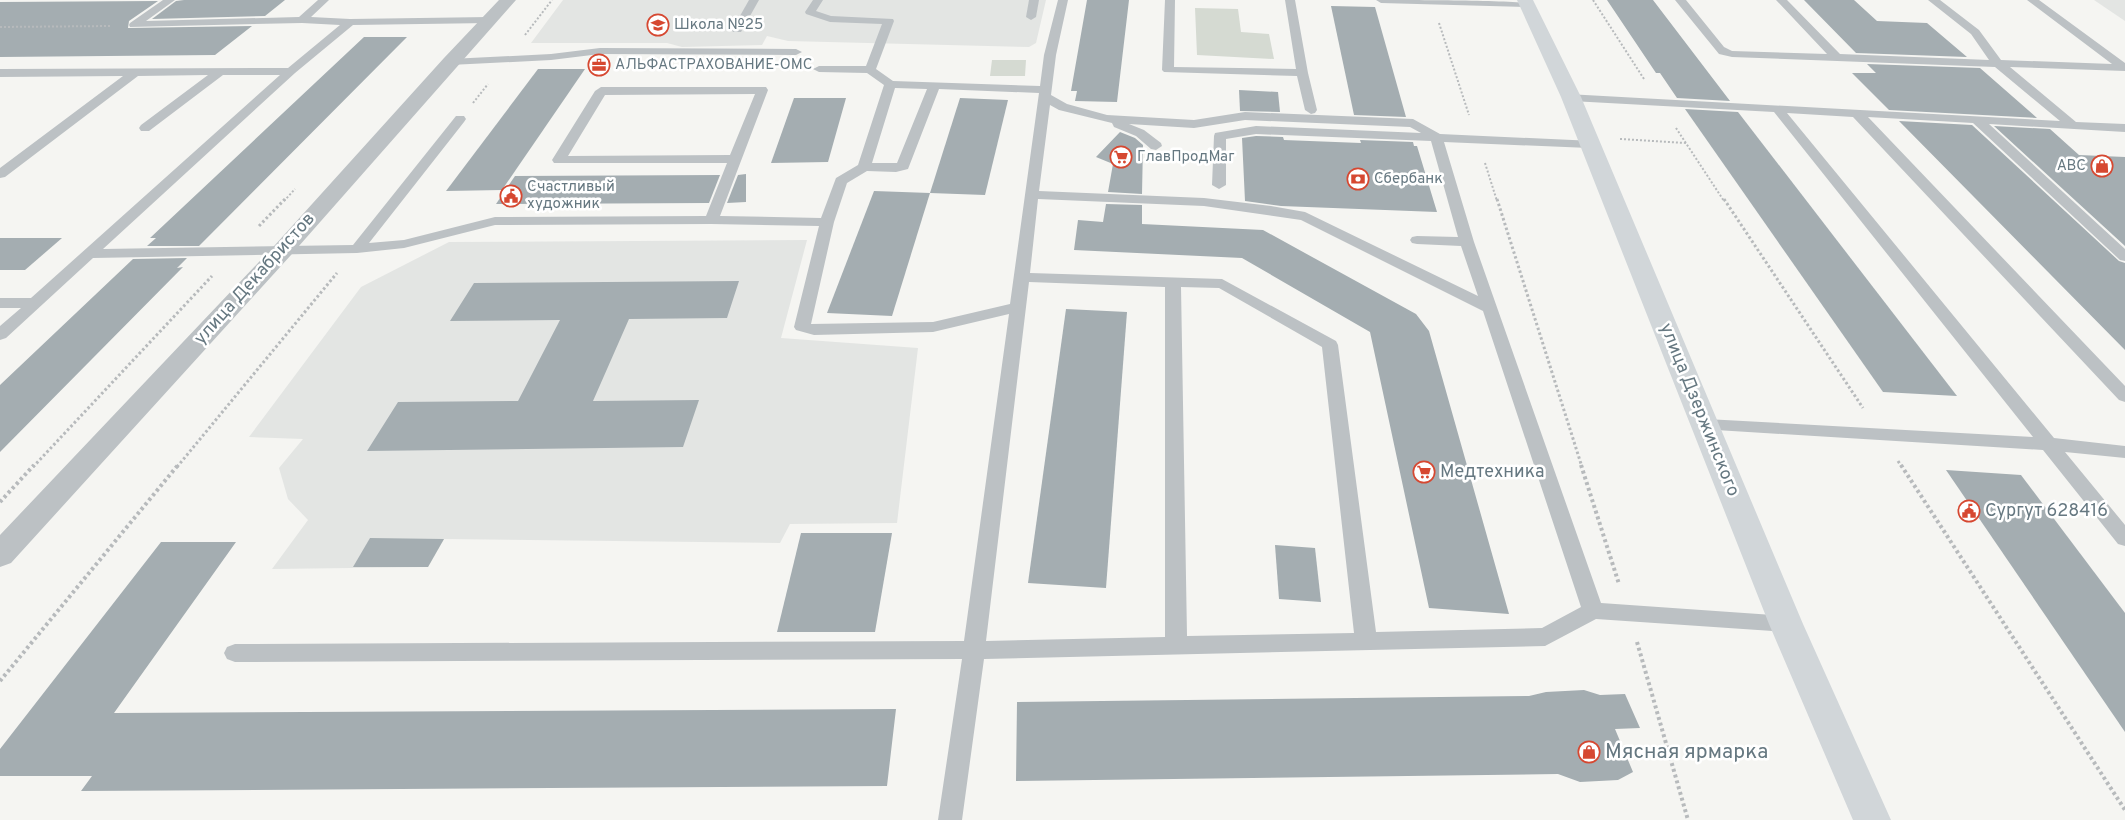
<svg xmlns="http://www.w3.org/2000/svg" width="2125" height="820" font-family="Overpass,sans-serif">
<rect width="100%" height="100%" fill="#f5f5f2"/>
<g fill="#e3e5e3">
<path d="M563,0H1046L1036,43L1029,47L788,41L767,36L762,45L682,47L667,43H531Z"/>
<path d="M2094,0H2125V21Z"/>
<path d="M807,240L781,338L918,348L897,523L790,524L780,543L444,539L428,567L272,569L308,520L288,499L279,468L303,439L249,437L361,287L449,242Z"/>
</g>
<g fill="#d5dad2">
<path d="M1195,8L1238,9L1241,32L1269,34L1274,59L1197,55Z"/>
<path d="M992,60H1026L1025,76H990Z"/>
</g>
<g fill="#a4adb1">
<path d="M184,0H285L265,16L152,19L176,1Z"/>
<path d="M1087,0H1129L1117,102L1075,101L1077,91H1071Z"/>
<path d="M1607,0H1653L1730,101L1677,98L1660,73H1656Z"/>
<path d="M1804,0H1854L1877,21L1927,23L1967,57L1856,53Z"/>
<path d="M158,1L129,21L128,28L252,26L215,55L0,57V2Z"/>
<path d="M1331,6L1375,7L1406,117L1354,115Z"/>
<path d="M364,37H407L199,246H147L156,238H150Z"/>
<path d="M1867,64L1980,68L2037,118L1889,110L1852,73H1876Z"/>
<path d="M538,69H585L502,190L446,191Z"/>
<path d="M1239,90L1278,92L1280,112L1240,111Z"/>
<path d="M794,98H846L828,162L771,163Z"/>
<path d="M960,98L1008,100L985,195L930,193Z"/>
<path d="M1685,109L1738,112L1957,396L1883,392Z"/>
<path d="M1899,121L1972,125L2119,261L2125,263V350Z"/>
<path d="M1994,126L2050,129L2079,155L2125,157V246Z"/>
<path d="M1120,132L1135,138L1143,145L1142,194L1108,192L1113,164L1096,157Z"/>
<path d="M1256,136L1283,137L1284,140L1361,143L1360,140L1413,142L1414,146H1417L1437,212L1281,206L1245,201L1242,138Z"/>
<path d="M746,174V202L727,203L738,175Z"/>
<path d="M720,175L709,203L496,204L515,176Z"/>
<path d="M874,191L930,193L892,316L827,313Z"/>
<path d="M1106,204L1142,205V224L1263,230L1416,314L1429,331L1509,614L1429,608L1370,332L1242,258L1074,250L1078,220L1103,222Z"/>
<path d="M0,238H62L25,270H0Z"/>
<path d="M187,258L177,268L183,267L0,452V385L133,259Z"/>
<path d="M739,281L727,318L629,319L593,401L699,400L683,447L367,451L398,402L518,401L560,320L450,321L474,283Z"/>
<path d="M1066,309L1127,312L1106,588L1028,583Z"/>
<path d="M1946,470L2021,475L2125,613V732Z"/>
<path d="M801,533H892L875,632H777Z"/>
<path d="M370,538L444,539L428,567H353Z"/>
<path d="M161,542H236L114,713L896,709L887,786L81,791L92,776H0V749Z"/>
<path d="M1275,545L1315,548L1321,602L1279,599Z"/>
<path d="M1584,690L1600,695L1625,694L1640,728L1615,729L1633,772L1618,780L1580,782L1558,774L1016,781L1017,702L1529,696L1546,692Z"/>
</g>
<g fill="none" stroke-linecap="round" stroke-linejoin="round">
<g stroke="#b7babc" stroke-width="2" stroke-dasharray="2 2" stroke-linecap="butt">
<path d="M1593,0L1644,79"/>
<path d="M1439,23L1469,115"/>
<path d="M0,27L111,26"/>
<path d="M525,35L552,0"/>
<path d="M473,103L488,84"/>
<path d="M1676,128L1724,201"/>
<path d="M1620,139L1686,143"/>
<path d="M1485,163L1497,201"/>
<path d="M284,201L295,189"/>
</g>
<g stroke="#b7babc" stroke-width="3" stroke-dasharray="2.5 2.5" stroke-linecap="butt">
<path d="M1497,199L1582,467"/>
<path d="M1724,199L1863,408"/>
<path d="M259,226L285,199"/>
<path d="M1898,461L1902,467"/>
<path d="M33,467L212,276"/>
<path d="M177,467L337,273"/>
</g>
<g stroke="#b7babc" stroke-width="4" stroke-dasharray="3 3" stroke-linecap="butt">
<path d="M1581,465L1619,584"/>
<path d="M1901,465L2125,810"/>
<path d="M0,502L34,465"/>
<path d="M1637,642L1688,820"/>
<path d="M0,681L178,465"/>
</g>
<g fill="#bcc1c4" fill-rule="evenodd">
<path d="M163,0H175L146,21L299,17L318,0H329L311,17L350,19L489,17L494,20L489,23L353,25L295,73L103,249L353,245L456,116H464L466,119L464,122L369,243L404,240L495,217L706,216L727,163H554L552,160L595,91L601,87H766L768,90L720,216L821,218L836,178L858,165L884,85L867,73L819,72L813,69L819,66H866L882,24L830,22L806,14L805,12L813,0H823L816,11L831,16L893,19L894,21L876,69L893,81L1040,86L1044,55L1058,0H1068L1056,55L1051,95L1067,104L1107,115L1194,120L1245,112L1413,119L1440,134L1594,141L1595,144L1589,148L1444,142L1474,242L1601,603L1786,616L1793,618L1797,624L1793,630L1786,632L1596,619L1545,646L984,659L962,820H938L962,659L235,662L227,659L224,653L227,647L235,644L964,641L1009,314L933,332L814,335L796,330L794,327L819,226L711,224L495,225L404,248L357,253L93,258L6,338L0,340V326L21,308H0V298H31L280,75H223L149,131H141L139,128L141,125L208,75L138,76L5,177L0,178V168L123,76L0,77V69L288,68L340,25L302,23L130,27L129,25L130,23ZM895,88L927,89L897,163H872ZM939,89L1039,93L1010,304L933,322L811,324L834,222L847,183L867,171L896,172L908,169ZM755,94L730,155L568,156L605,95ZM1050,105L1059,110L1112,123L1114,127L1136,136L1151,149L1156,150L1162,146L1161,143L1144,130L1129,124L1194,128L1245,120L1410,127L1421,133L1256,126L1215,133L1214,136L1212,185L1219,189L1226,185V139L1256,134L1431,141L1458,237L1417,236L1412,237L1410,240L1412,243L1417,244L1461,246L1478,296L1305,212L1271,206L1204,198L1039,191ZM1038,199L1204,206L1301,220L1483,311L1581,607L1542,628L1376,632L1338,345L1336,341L1222,279L1030,273ZM1029,282L1165,287V637L986,641ZM1181,287L1219,288L1322,347L1354,633L1187,636Z"/>
<path d="M749,0H759L741,32H733L732,30Z"/>
<path d="M1029,0H1039L1036,17L1031,20L1026,17Z"/>
<path d="M1165,0H1175L1174,67L1296,69L1285,0H1295L1308,73L1317,110L1315,113L1311,114L1305,110L1297,76L1164,72L1162,70Z"/>
<path d="M1376,0C1397,0 1524,0 1532,4L1527,7L1381,3Z"/>
<path d="M1675,0H1686L1724,47L1732,51L1827,54L1776,0H1787L1840,54L1989,60L1971,34L1928,0H1940L1979,30L2001,60L2112,64L2027,0H2039L2125,63V71L2010,67L2076,122L2125,124V132L1989,124L2125,249V261L2120,260L1973,123L1868,117L2125,386V402L2119,400L1853,117L1787,113L2054,438L2125,446V458L2065,452L2125,525V546L2118,544L2043,450L1700,429L1697,425L1700,421L1706,419L2033,437L1774,112L1571,101L1567,100L1565,97L1567,94L2060,121L1995,67L1732,57L1719,54Z"/>
<path d="M600,48L796,49L802,52L796,55L600,54L551,60L450,65L444,62L450,59L551,54Z"/>
</g>
<path fill="#bcc1c4" fill-rule="evenodd" d="M499,0H516L291,255L11,563L0,567V535L275,245L444,58Z"/>
<path fill="#d1d6d9" fill-rule="evenodd" d="M1517,0H1533L1581,97L1803,624L1891,820H1853L1769,624L1561,97Z"/>
</g>
<defs>
<g id="school-ring" transform="scale(1.125)"><circle r="9.5" fill="#fff" stroke="#d64831" stroke-width="1.5"/><path d="M0-5L7-2L0 1L-7-2ZM-4 1L0 2.5L4 1V4Q0 6-4 4Z" fill="#d64831"/></g>
<g id="office-ring" transform="scale(1.125)"><circle r="9.5" fill="#fff" stroke="#d64831" stroke-width="1.5"/><path d="M-6-3h4V-5.5h4V-3h4V5H-6ZM-1-4.5V-3h2v-1.5ZM-6 0V1H6V0Z" fill="#d64831"/></g>
<g id="supermarket-ring" transform="scale(1.125)"><circle r="9.5" fill="#fff" stroke="#d64831" stroke-width="1.5"/><path d="M-6-5.5h2.5l.6 2H6L4.5 2H-2.5L-4.4-4H-6ZM-1.5 3.2a1.3 1.3 0 1 0 .1 0ZM3 3.2a1.3 1.3 0 1 0 .1 0Z" fill="#d64831"/></g>
<g id="shop-ring" transform="scale(1.125)"><circle r="9.5" fill="#fff" stroke="#d64831" stroke-width="1.5"/><path d="M-5-2.5h2.3a2.7 3.5 0 0 1 5.4 0H5L5.5 6h-11ZM-1.5-2.5h3a1.5 2.3 0 0 0-3 0Z" fill="#d64831"/></g>
<g id="bank-ring" transform="scale(1.125)"><circle r="9.5" fill="#fff" stroke="#d64831" stroke-width="1.5"/><path d="M-6-4H6V4H-6ZM0-2.3a2.3 2.3 0 1 0 0 4.6a2.3 2.3 0 1 0 0-4.6Z" fill="#d64831"/></g>
<g id="civic-ring" transform="scale(1.125)"><circle r="9.5" fill="#fff" stroke="#d64831" stroke-width="1.5"/><path d="M-.6-6.5H3V-4.5H.6V-3L4-1V1h2V6H-6V1h2V-1L-.6-3ZM-1.2 2.5V6h2.4V2.5Z" fill="#d64831"/></g>
</defs>
<g fill-rule="evenodd">
<use href="#school-ring" x="658" y="25"/>
<use href="#office-ring" x="599" y="65"/>
<use href="#supermarket-ring" x="1121" y="157"/>
<use href="#shop-ring" x="2102" y="166"/>
<use href="#bank-ring" x="1358" y="179"/>
<use href="#civic-ring" x="511" y="196"/>
<use href="#supermarket-ring" x="1424" y="472"/>
<use href="#civic-ring" x="1969" y="511"/>
<use href="#shop-ring" x="1589" y="752"/>
</g>
<g text-anchor="middle" dominant-baseline="central" stroke-width="5" stroke-linejoin="round" paint-order="stroke">
<g font-size="15" fill="#667881" stroke="#fff" text-anchor="start">
<text x="674" y="25">Школа №25</text>
<text x="615" y="65">АЛЬФАСТРАХОВАНИЕ-ОМС</text>
<text x="1137" y="157">ГлавПродМаг</text>
<text x="2086" y="166" text-anchor="end">ABC</text>
<text x="1374" y="179">Сбербанк</text>
<text x="527" y="187">Счастливый<tspan x="527" dy="17">художник</tspan></text>
</g>
<g font-size="18" fill="#667881" stroke="#fff">
<text transform="translate(255 279) rotate(-48)">улица Декабристов</text>
<text transform="translate(1699 410) rotate(68)">улица Дзержинского</text>
</g>
<g font-size="18" fill="#667881" stroke="#fff" text-anchor="start">
<text x="1440" y="472">Медтехника</text>
<text x="1985" y="511">Сургут 628416</text>
</g>
<g font-size="21" fill="#667881" stroke="#fff" text-anchor="start">
<text x="1605" y="752">Мясная ярмарка</text>
</g>
</g>
</svg>
